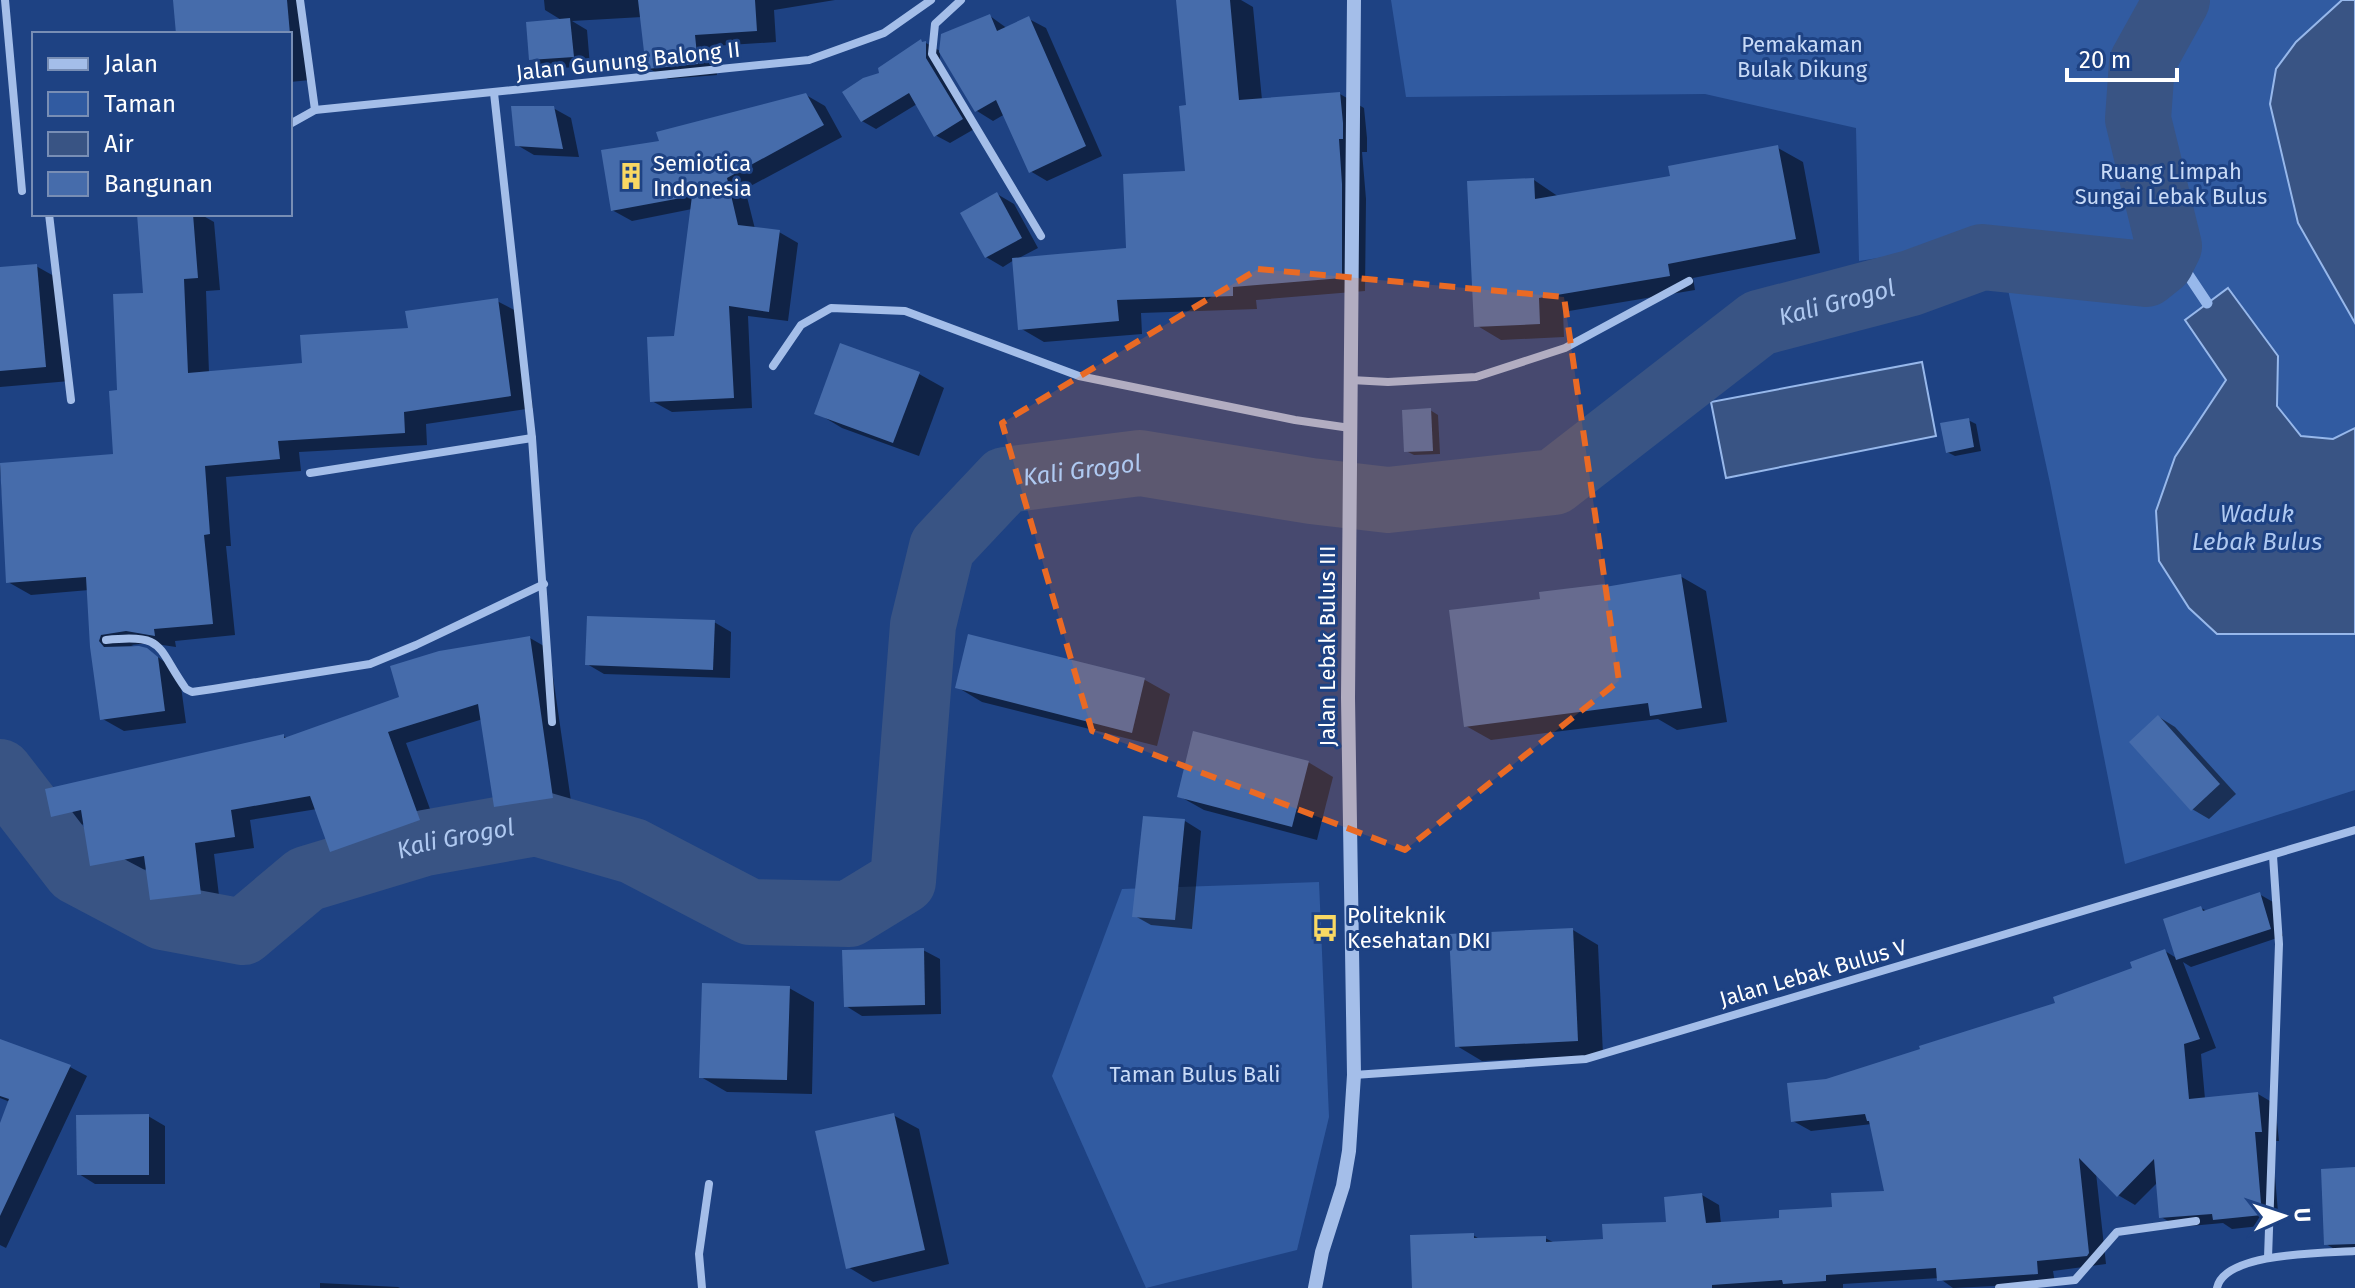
<svg xmlns="http://www.w3.org/2000/svg" width="2355" height="1288" font-family="'Fira Sans',sans-serif">
<rect width="100%" height="100%" fill="#1e4283"/>
<g fill="#315ba1">
<path d="M1391,0H2355V790L2125,864L2050,483L1997,239L1859,261L1856,128L1705,94L1406,97Z"/>
<path d="M1319,882L1329,1117L1297,1250L1146,1288L1052,1076L1122,889Z"/>
</g>
<g fill="#395484" stroke="#97b8eb" stroke-width="2">
<path d="M2342,0H2355V323L2298,223L2270,104L2276,69L2296,42Z"/>
<path d="M2228,288L2278,356L2277,406L2301,436L2333,439L2355,428V634H2217L2189,608L2159,561L2156,511L2175,457L2226,380L2185,320Z"/>
<path d="M1922,362L1936,436L1726,478L1711,402Z"/>
</g>
<g fill="#0007">
<path d="M175,0H302L310,80L290,82V34H178Z"/>
<path d="M544,0H835L774,10L776,42L713,46L717,75L668,79L648,68L642,17L572,21L587,30L590,66L548,69L531,59L563,21L545,10Z"/>
<path d="M1178,0H1241L1253,7L1262,100L1340,94L1364,108L1367,138V152H1362L1366,199L1365,291L1256,300L1257,309L1141,313L1142,334L1044,342L1020,328L1014,260L1003,267L986,257L997,194L1014,204L1038,248L1017,259L1129,250L1188,173V107Z"/>
<path d="M990,16L1008,29L1029,19L1046,28L1102,156L1047,181L1030,171L1005,114L993,121L977,111Z"/>
<path d="M926,43L940,51V67L976,128L950,143L935,135L917,104L876,129L862,121L882,75Z"/>
<path d="M806,95L825,106L842,137L745,189L755,229L779,232L798,243L788,321L748,316L752,408L672,412L652,401L676,337L692,209L632,221L612,210L661,142Z"/>
<path d="M553,108L571,118L579,157L534,155L517,145Z"/>
<path d="M1778,148L1803,162L1820,253L1693,278L1695,290L1563,312L1564,337L1501,340L1476,325L1534,180L1559,197L1672,178Z"/>
<path d="M139,214H200L214,222L220,290L206,291L209,373L304,365L497,301L520,313L533,408L426,424L427,445L299,452L301,471L226,477L231,546H226L235,635L175,641L176,647L149,643L131,645L152,653L179,672L186,723L124,731L101,718L89,590L31,595L8,582L0,465L115,456L119,392L145,295Z"/>
<path d="M36,266L61,280L70,381L0,387V269Z"/>
<path d="M919,374L944,388L919,456L842,428L817,413Z"/>
<path d="M1430,410L1438,415L1440,454L1414,455L1406,451Z"/>
<path d="M1968,420L1976,424L1981,451L1955,456L1947,452Z"/>
<path d="M1680,576L1706,591L1727,722L1677,730L1658,719L1491,740L1466,726L1542,600L1604,586L1609,588Z"/>
<path d="M714,622L731,632L730,678L604,674L587,664Z"/>
<path d="M970,636L1145,680L1170,694L1157,746L982,702L957,687Z"/>
<path d="M530,638L549,649L572,808L515,817L496,806L483,719L406,743L438,831L351,862L332,851L317,809L250,820L254,848L214,854L220,904L171,910L152,899L148,869L111,876L92,865L85,824L72,827L53,815L283,736L288,738L402,698Z"/>
<path d="M2159,717L2175,727L2236,794L2209,819L2192,809Z"/>
<path d="M1308,762L1333,777L1317,840L1204,810L1179,796Z"/>
<path d="M1185,821L1201,831L1192,929L1151,925L1135,916Z"/>
<path d="M2259,894L2273,902L2283,936L2191,967L2183,962L2216,1048L2201,1054L2205,1099L2258,1094L2275,1104L2279,1141H2272L2279,1224L2232,1229L2223,1223L2179,1227L2161,1217L2158,1182L2135,1205L2118,1195L2096,1173L2106,1264L2053,1271L2055,1283L1953,1288L1939,1278L1843,1284V1288H1414L1473,1235L1481,1240L1545,1238L1555,1243L1605,1241L1668,1224L1702,1195L1719,1205L1721,1224L1781,1219L1834,1209L1887,1193L1872,1124L1811,1131L1793,1121L1826,1081L2058,1004L2135,970L2165,951L2178,959L2201,908L2207,911Z"/>
<path d="M1573,930L1598,945L1603,1055L1482,1061L1457,1046Z"/>
<path d="M923,950L940,959L941,1014L862,1016L846,1006Z"/>
<path d="M789,988L814,1002L812,1094L727,1092L701,1077Z"/>
<path d="M0,1041L70,1067L87,1076L6,1248L0,1245V1128L10,1102L0,1098Z"/>
<path d="M893,1115L919,1129L949,1264L873,1282L848,1267Z"/>
<path d="M148,1116L165,1126V1184H95L79,1174Z"/>
<path d="M2355,1169V1254H2343L2326,1244Z"/>
<path d="M320,1283L398,1287L400,1288H320Z"/>
</g>
<g fill="none" stroke-linecap="round" stroke-linejoin="round">
<path stroke="#97b8eb" stroke-width="11" d="M2169,246L2207,303"/>
<path stroke="#395484" stroke-width="66" id="s1" d="M0,772L76,871L163,917L243,932L306,879L425,843L536,823L633,851L750,912L849,914L903,881L923,625L942,547L1005,480L1140,463L1311,491L1388,500L1554,482L1759,323L1911,283L1982,257L2146,274L2161,262L2169,246L2138,119L2142,63L2177,0"/>
</g>
<g fill="#466cab">
<path d="M173,0H287L290,34H176Z"/>
<path d="M638,0H755L757,31L695,35L698,64L646,69Z"/>
<path d="M1176,0H1230L1239,100L1340,92L1343,123V139H1339L1342,184V278L1233,287V296L1117,300L1119,321L1018,330L1012,258L1126,248L1123,174L1185,171L1179,106L1186,105Z"/>
<path d="M990,14L997,31L1029,16L1086,146L1029,173L996,100L975,112L939,52L941,34Z"/>
<path d="M570,18L574,57L529,60L526,22Z"/>
<path d="M921,39L922,42L926,41V58L963,119L934,137L909,93L861,122L842,92L863,78L879,73L878,68Z"/>
<path d="M806,93L824,125L727,178L738,225L780,230L769,312L729,306L734,398L650,402L647,337L674,336L692,196L611,211L601,150L659,141L656,132Z"/>
<path d="M511,106H554L563,149L515,146Z"/>
<path d="M1778,145L1796,239L1668,264L1670,276L1539,298L1540,324L1474,327L1467,181L1534,178L1535,199L1670,176L1668,166Z"/>
<path d="M997,192L1022,238L985,258L960,213Z"/>
<path d="M137,214H193L198,278L184,279L188,373L302,363L300,335L408,328L405,311L498,298L511,396L404,412L405,433L278,441L280,459L205,466L210,534L204,535L213,624L154,629L155,636L126,631L101,635L99,641L104,647L139,646L147,648L158,657L165,711L100,720L90,647L86,577L6,583L0,463L113,454L109,391L117,390L113,294L143,293Z"/>
<path d="M37,264L46,367L0,371V267Z"/>
<path d="M840,343L920,372L893,443L814,414Z"/>
<path d="M1431,408L1433,451L1404,452L1402,410Z"/>
<path d="M1969,418L1974,447L1946,453L1940,423Z"/>
<path d="M1681,574L1702,708L1650,716L1648,703L1464,727L1449,610L1540,599L1539,592L1605,584V587Z"/>
<path d="M587,616L715,620L713,670L585,665Z"/>
<path d="M968,634L1145,678L1132,733L955,688Z"/>
<path d="M530,636L553,798L494,807L478,704L388,732L420,820L330,852L310,796L231,810L235,837L195,843L201,894L150,900L144,856L90,866L81,810L51,817L45,789L284,734V738L399,697L390,666L439,651Z"/>
<path d="M2158,715L2220,784L2191,811L2129,742Z"/>
<path d="M1193,731L1309,761L1292,827L1177,797Z"/>
<path d="M1143,816L1185,819L1175,920L1132,917Z"/>
<path d="M2260,892L2271,929L2176,960L2163,919L2201,906L2203,911Z"/>
<path d="M1573,928L1578,1041L1455,1047L1449,934Z"/>
<path d="M924,948L925,1005L844,1007L842,950Z"/>
<path d="M2165,949L2200,1039L2184,1044L2189,1099L2258,1092L2262,1132H2255L2262,1215L2213,1220L2212,1214L2159,1218L2154,1159L2117,1197L2079,1158L2089,1253L2087,1256L2037,1261L2038,1274L1937,1281L1936,1268L1826,1275V1281L1783,1284L1782,1280L1712,1285V1288H1412L1410,1235L1474,1233V1238L1546,1236V1242L1603,1239L1602,1224L1666,1222L1664,1197L1702,1193L1706,1223L1779,1218V1210L1832,1207L1831,1193L1884,1191L1869,1121H1867L1865,1114L1791,1122L1787,1083L1826,1079L1920,1049L1919,1046L2055,1003L2053,997L2132,968L2130,962Z"/>
<path d="M702,983L790,986L787,1080L699,1078Z"/>
<path d="M0,1039L71,1065L0,1216V1123L9,1099L0,1096Z"/>
<path d="M894,1113L925,1250L846,1269L815,1131Z"/>
<path d="M149,1114V1175H77L76,1115Z"/>
<path d="M2355,1167V1244L2324,1245L2321,1169Z"/>
</g>
<g fill="none" stroke-linecap="round" stroke-linejoin="round">
<g stroke="#a4bee9" stroke-width="8">
<path d="M5,0L22,191"/>
<path d="M300,0L315,110"/>
<path d="M961,0L935,24L932,54L1041,236"/>
<path d="M494,93L532,438L552,722"/>
<path d="M290,124L315,110L809,60L884,33L931,0"/>
<path d="M49,214L71,400"/>
<path d="M773,366L801,325L831,308L905,311L1079,376L1295,420L1350,428"/>
<path d="M1351,380L1388,382L1476,377L1565,348L1689,281"/>
<path d="M310,473L532,438"/>
<path d="M106,640C166,633 156,647 186,689L192,692L213,689L370,664L416,645L544,584"/>
<path d="M1354,1075L1586,1059L2355,830"/>
<path d="M2268,1258L2279,944L2273,856"/>
<path d="M702,1288L699,1254L709,1184"/>
<path d="M1999,1288L2075,1280L2117,1232L2196,1221"/>
<path d="M2217,1288C2224,1252 2325,1253 2355,1251"/>
</g>
<path stroke="#a4bee9" stroke-width="14" d="M1315,1288L1322,1252L1343,1186L1349,1151L1354,1075L1348,698L1354,0"/>
</g>
<path fill="#ea6a24" fill-opacity="0.2" stroke="#ea6a24" stroke-width="6" stroke-dasharray="16 10" stroke-linejoin="round" d="M1258,269L1564,297L1619,681L1405,850L1092,731L1002,423Z"/>
<defs>
<g id="building-bare" transform="scale(2.16)"><path d="M-4-6H4V6H1V3H-1V6H-4ZM-2.5-4.3h1.7v1.8h-1.7ZM.8-4.3h1.7v1.8H.8ZM-2.5-1h1.7V.8h-1.7ZM.8-1h1.7V.8H.8Z" fill="#f9d863" stroke="#1e4283" stroke-width="2.5" paint-order="stroke"/></g>
<g id="bus-bare" transform="scale(2.16)"><path d="M-5-6H5V4H4V6H2V4H-2V6H-4V4H-5ZM-3.5-4V0h7V-4ZM-3.5 1.2v1.5H-2V1.2ZM2 1.2v1.5H3.5V1.2Z" fill="#f9d863" stroke="#1e4283" stroke-width="2.5" paint-order="stroke"/></g>
</defs>
<g fill-rule="evenodd">
<use href="#building-bare" x="631" y="176"/>
<use href="#bus-bare" x="1325" y="928"/>
</g>
<g text-anchor="middle" dominant-baseline="central" stroke-width="6" stroke-linejoin="round" paint-order="stroke">
<g font-size="22" fill="#c8daf7" stroke="#1e4283">
<text x="1802" y="44">Pemakaman<tspan x="1802" dy="25">Bulak Dikung</tspan></text>
<text x="2171" y="171">Ruang Limpah<tspan x="2171" dy="25">Sungai Lebak Bulus</tspan></text>
<text x="1195" y="1074">Taman Bulus Bali</text>
</g>
<g font-size="22" fill="#fff" stroke="#1e4283">
<text transform="translate(628 61) rotate(-6)">Jalan Gunung Balong II</text>
<text transform="translate(1327 646) rotate(-90)">Jalan Lebak Bulus III</text>
<text transform="translate(1813 973) rotate(-16)">Jalan Lebak Bulus V</text>
</g>
<g font-size="22" fill="#fff" stroke="#1e4283" text-anchor="start">
<text x="653" y="163">Semiotica<tspan x="653" dy="25">Indonesia</tspan></text>
<text x="1347" y="915">Politeknik<tspan x="1347" dy="25">Kesehatan DKI</tspan></text>
</g>
<g font-size="24" font-style="italic" fill="#afc9f1" stroke="#1e4283">
<text stroke="none"><textPath href="#s1" startOffset="2342">Kali Grogol</textPath></text>
<text stroke="none"><textPath href="#s1" startOffset="1526">Kali Grogol</textPath></text>
<text x="2257" y="514">Waduk<tspan x="2257" dy="28">Lebak Bulus</tspan></text>
<text stroke="none"><textPath href="#s1" startOffset="542">Kali Grogol</textPath></text>
</g>
</g>
<rect x="32" y="32" width="260" height="184" fill="#1e4283" stroke="#788eb5" stroke-width="2"/>
<rect x="48" y="58" width="40" height="12" fill="#a4bee9" stroke="#788eb5" stroke-width="2"/>
<text x="104" y="72" font-size="24" fill="#ffffff">Jalan</text>
<rect x="48" y="92" width="40" height="24" fill="#315ba1" stroke="#788eb5" stroke-width="2"/>
<text x="104" y="112" font-size="24" fill="#ffffff">Taman</text>
<rect x="48" y="132" width="40" height="24" fill="#395484" stroke="#788eb5" stroke-width="2"/>
<text x="104" y="152" font-size="24" fill="#ffffff">Air</text>
<rect x="48" y="172" width="40" height="24" fill="#466cab" stroke="#788eb5" stroke-width="2"/>
<text x="104" y="192" font-size="24" fill="#ffffff">Bangunan</text>
<g transform="translate(2283 1216) rotate(87)" stroke="#1e4283" stroke-width="6" paint-order="stroke">
<path d="M0-6L14 30L0 20L-14 30Z" fill="#ffffff"/>
<text y="-12" font-size="22" font-weight="bold" text-anchor="middle" fill="#ffffff">U</text>
</g>
<path d="M2067 68v12h110v-12" fill="none" stroke="#ffffff" stroke-width="4"/>
<text x="2079" y="68" font-size="24" fill="#ffffff" stroke="#1e4283" stroke-width="6" paint-order="stroke">20 m</text>
</svg>
